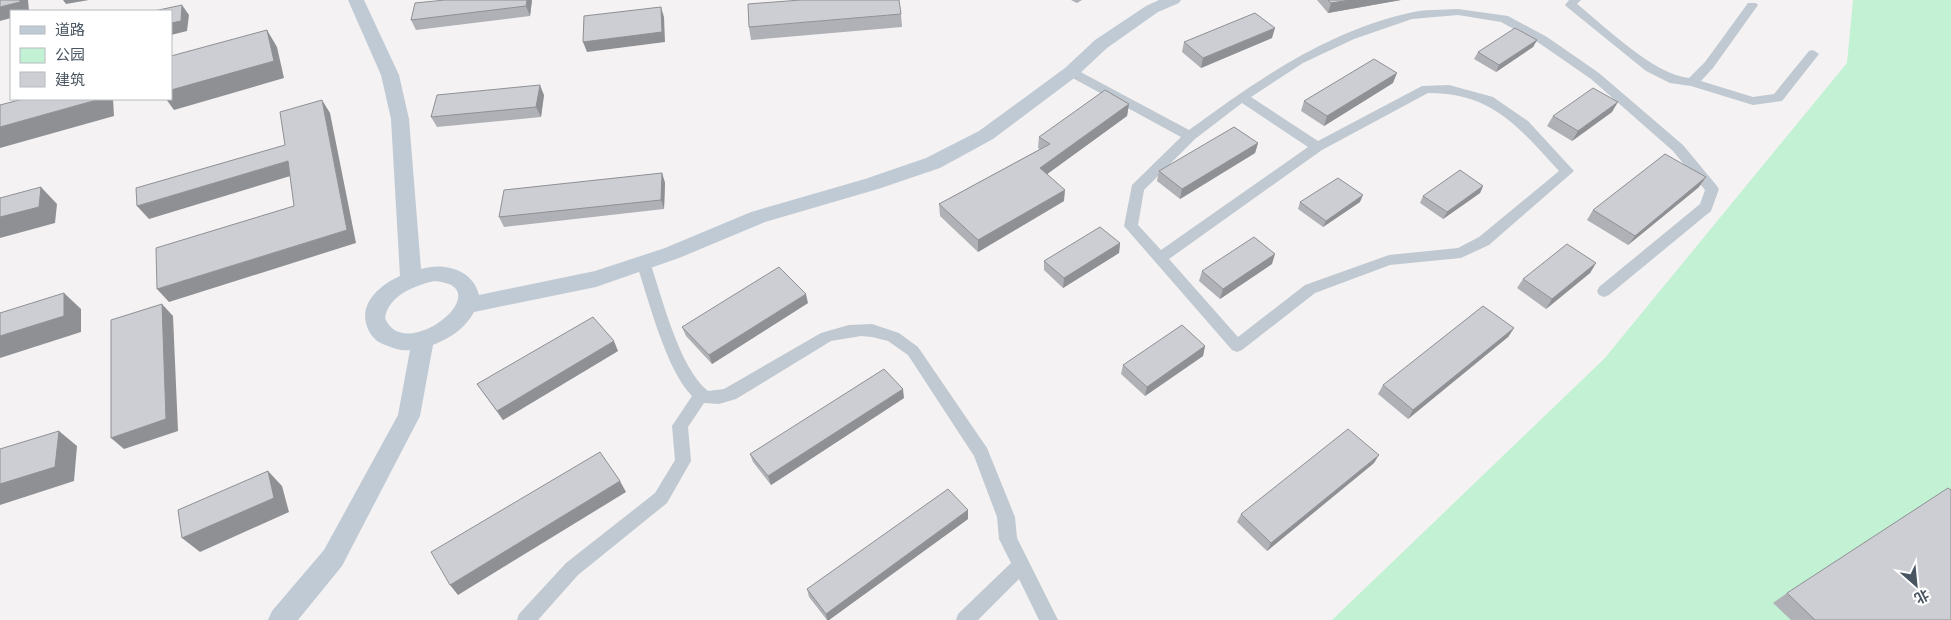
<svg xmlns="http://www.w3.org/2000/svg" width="1951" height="620" font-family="Raleway,'Noto Sans SC',sans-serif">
<rect width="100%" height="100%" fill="#f4f2f2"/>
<path fill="#c2f1d4" d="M1853,0H1951V620H1332L1604,359L1847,63Z"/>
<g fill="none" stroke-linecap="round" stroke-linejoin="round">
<g fill="#c0c9d1" fill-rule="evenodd">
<path d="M1569,0H1581L1577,4C1607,28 1653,74 1689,78L1705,62L1748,3H1756L1758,5L1713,68L1701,81L1753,97L1774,94L1809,51L1813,50L1819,54L1782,101L1753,105L1691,86L1670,83L1646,71L1567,7L1565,5Z"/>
<path d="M1458,9L1508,16L1547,37L1599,73L1683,145L1717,186L1719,189L1711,211L1609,295L1604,297L1599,295L1597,291L1599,287L1700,204L1705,190L1673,151L1591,79L1539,43L1501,22L1458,15L1412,19L1354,39L1303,63L1251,97L1318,141L1422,86L1449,85L1493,97L1528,121L1574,171L1489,245L1461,258L1390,265L1315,293L1242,350L1237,352L1232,350L1124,226L1132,185L1181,137L1067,75L1065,72L1067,69H1075L1189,130C1257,80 1326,32 1409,13C1424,9 1442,10 1458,9ZM1428,93C1493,93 1518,127 1559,171L1479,237L1458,248L1389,255L1305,285L1238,337L1169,259L1322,150ZM1242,103L1308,147L1161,250L1138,225L1144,190L1195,139Z"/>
<path d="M643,257L648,258L650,262C662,297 679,368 708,391L724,389L821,333L849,325L872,324L899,333L918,347L987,448L1015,517L1017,538L1058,620H1039L1019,579L978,620H956L958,614L1011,563L999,539L997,517L974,456L908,355L888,341L872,337L861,336L831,341L736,399L719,404L704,403L688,427L691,461L667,503L578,575L538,620H517L519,614L566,563L655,493L675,460L672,426L692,396C666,370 648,298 636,262L638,258Z"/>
</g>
<path fill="#c0cad5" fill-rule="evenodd" d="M348,0H364L399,75L409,119L421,269C443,262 473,269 479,295L595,271L665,248L751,212L865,179L926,158L979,131L1065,68L1095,40L1146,6L1159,0H1181L1179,3L1158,12L1107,48L1077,76L993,139L940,168L878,189L765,222L679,258L596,287L474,312C465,329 450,338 433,345L420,416L342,566L298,620H268L272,611L324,550L398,415L410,350C402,351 395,349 388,346C378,343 372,338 368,329C357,304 380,285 400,276L391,119L381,75ZM435,281C442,282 451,283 456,289C472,310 401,358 385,318C388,296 415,285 435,281Z"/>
</g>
<g fill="#afb1b6">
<path d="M445,0H532L530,16L416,30L411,20Z"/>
<path d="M1071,0H1082L1077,3Z"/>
<path d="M1317,0H1401L1328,13Z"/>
<path d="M901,14L902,27L751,40L749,27Z"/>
<path d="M1272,38L1201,68L1182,52L1184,42Z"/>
<path d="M1537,40L1533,47L1496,72L1474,59L1478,52Z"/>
<path d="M1393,83L1324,126L1301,111L1304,101Z"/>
<path d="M544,95L541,117L437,127L431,117Z"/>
<path d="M1129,104L1127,116L1047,174L1064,201L978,252L940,216L939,204L1040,149L1038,148L1039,137Z"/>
<path d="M1612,112L1572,141L1547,126L1553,116Z"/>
<path d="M1258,143L1255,153L1180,199L1157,181L1159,171Z"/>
<path d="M662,173L665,183L664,209L504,227L499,217Z"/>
<path d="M1483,186L1480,193L1443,219L1420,203L1423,196Z"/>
<path d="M1699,187L1628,245L1587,220L1593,210Z"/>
<path d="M1300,202H1360L1323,227L1298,209Z"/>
<path d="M1120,243L1119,253L1063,288L1044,270V261Z"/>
<path d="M1596,263L1590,273L1546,309L1517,288L1523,279Z"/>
<path d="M1272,264L1220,299L1199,281L1202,271Z"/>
<path d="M808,303L712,364L686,336L682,327Z"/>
<path d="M1514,328L1508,337L1408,419L1378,394L1383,385Z"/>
<path d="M1205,346L1203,356L1145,396L1121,374L1123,365Z"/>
<path d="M618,351L503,420L477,384Z"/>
<path d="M904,398L771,485L753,462L750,454Z"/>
<path d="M1374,463L1267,551L1237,522L1241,514Z"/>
<path d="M968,519L829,620H827L809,597L807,589Z"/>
<path d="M1787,593L1951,620H1791L1773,603Z"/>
</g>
<g fill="#8f9094">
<path d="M20,0H28L29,11H11V18L0,21V7Z"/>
<path d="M63,0H89L66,4Z"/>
<path d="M527,0H532L530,16L526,6Z"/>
<path d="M1350,0H1401L1328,13L1331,3Z"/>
<path d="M182,5L189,15L187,31L171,35V23Z"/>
<path d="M661,7L664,17L665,42L587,52L583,42Z"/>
<path d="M1275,28L1272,38L1201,68L1203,58Z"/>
<path d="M267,30L277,47L284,78L174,110L166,99H171V90Z"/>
<path d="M1537,40L1533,47L1496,72L1499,65Z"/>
<path d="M1397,73L1393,83L1324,126L1327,116Z"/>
<path d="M540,85L544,95L541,117L536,107Z"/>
<path d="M100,99H113L114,116L0,148V127Z"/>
<path d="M322,100L330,113L356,243L169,302L157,289L347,230Z"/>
<path d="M1618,102L1612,112L1572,141L1578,131Z"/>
<path d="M1129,104L1127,116L1039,180L1040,168Z"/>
<path d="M1258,143L1255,153L1180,199L1182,189Z"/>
<path d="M288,161L297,174L149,219L137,206Z"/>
<path d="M662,173L665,183L664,209L661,200Z"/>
<path d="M1706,177L1699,187L1628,245L1635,236Z"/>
<path d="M1483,186L1480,193L1443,219L1447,212Z"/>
<path d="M41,187L57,204L55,223L0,238V217Z"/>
<path d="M1065,190L1064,201L978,252V240Z"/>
<path d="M1363,195L1360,202L1323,227L1326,221Z"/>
<path d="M1120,243L1119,253L1063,288L1064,278Z"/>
<path d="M1275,254L1272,264L1220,299L1223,289Z"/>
<path d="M1596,263L1590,273L1546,309L1552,299Z"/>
<path d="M64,293L81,309V332L0,358V336Z"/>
<path d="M806,294L808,303L712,364L709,355Z"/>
<path d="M162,304L173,316L178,431L124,449L111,438Z"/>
<path d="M1514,328L1508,337L1408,419L1413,410Z"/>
<path d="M614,341L618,351L503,420L497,411Z"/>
<path d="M1205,346L1203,356L1145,396L1147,387Z"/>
<path d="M903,389L904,398L771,485L768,476Z"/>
<path d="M59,431L77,446L74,481L0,505V484Z"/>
<path d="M1379,455L1374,463L1267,551L1271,543Z"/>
<path d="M268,471L282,486L289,512L200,552L182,538Z"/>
<path d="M620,481L626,492L458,595L450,585Z"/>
<path d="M968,510V519L829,620H827L826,614Z"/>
</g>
<g fill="#ccced4" stroke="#8f9094">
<path d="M0,0H20V2L0,7Z"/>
<path d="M445,0H527L526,6L411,20L415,3Z"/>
<path d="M801,0H899L901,14L749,27L748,4Z"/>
<path d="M1328,0H1350L1331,3Z"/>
<path d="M182,5L181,21L171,23V11H154Z"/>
<path d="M661,7L662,32L583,42L584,16Z"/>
<path d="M1255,13L1275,28L1203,58L1184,42Z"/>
<path d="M1515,28L1537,40L1499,65L1478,52Z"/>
<path d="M267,30L274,61L171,90V56Z"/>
<path d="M1374,59L1397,73L1327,116L1304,101Z"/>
<path d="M540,85L536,107L431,117L437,95Z"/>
<path d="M1593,88L1618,102L1578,131L1553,116Z"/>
<path d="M1105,90L1129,104L1040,168L1065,190L978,240L939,204L1050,144L1039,137Z"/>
<path d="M23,99H100L0,127V105Z"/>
<path d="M322,100L347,230L157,289L156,248L294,206L288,161L137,206L136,188L285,145L280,112Z"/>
<path d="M1234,127L1258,143L1182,189L1159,171Z"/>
<path d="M1665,154L1706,177L1635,236L1593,210Z"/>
<path d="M1460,170L1483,186L1447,212L1423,196Z"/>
<path d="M662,173L661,200L499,217L504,190Z"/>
<path d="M1338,178L1363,195L1326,221L1300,202Z"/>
<path d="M41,187L39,207L0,217V198Z"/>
<path d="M1100,227L1120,243L1064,278L1044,261Z"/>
<path d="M1254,237L1275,254L1223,289L1202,271Z"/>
<path d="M1567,244L1596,263L1552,299L1523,279Z"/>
<path d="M779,267L806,294L709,355L682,327Z"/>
<path d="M64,293V316L0,336V313Z"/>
<path d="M162,304L166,419L111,438V320Z"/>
<path d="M1483,306L1514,328L1413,410L1383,385Z"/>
<path d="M593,317L614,341L497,411L477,384Z"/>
<path d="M1182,325L1205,346L1147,387L1123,365Z"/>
<path d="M884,369L903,389L768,476L750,454Z"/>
<path d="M1348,429L1379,455L1271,543L1241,514Z"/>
<path d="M59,431L55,467L0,484V449Z"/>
<path d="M600,452L620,481L450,585L431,552Z"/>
<path d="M268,471L274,498L182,538L178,510Z"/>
<path d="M1948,488L1951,490V620H1815L1787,593Z"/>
<path d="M948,489L968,510L826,614L807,589Z"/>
</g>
<rect x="10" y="10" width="162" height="90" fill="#ffffff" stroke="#b6bbbf"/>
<rect x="20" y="26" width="25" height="8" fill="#c0cad5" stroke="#b6bbbf"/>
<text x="55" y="35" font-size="15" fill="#495560">道路</text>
<rect x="20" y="48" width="25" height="15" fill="#c2f1d4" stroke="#b6bbbf"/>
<text x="55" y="60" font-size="15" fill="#495560">公园</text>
<rect x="20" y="72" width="25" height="15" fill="#ccced4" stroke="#b6bbbf"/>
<text x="55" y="85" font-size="15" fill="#495560">建筑</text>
<g transform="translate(1916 585) rotate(153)" stroke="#ffffff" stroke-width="4" paint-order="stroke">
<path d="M0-4L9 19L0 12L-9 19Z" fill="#495560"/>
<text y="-8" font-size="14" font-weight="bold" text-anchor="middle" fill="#495560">北</text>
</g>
</svg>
